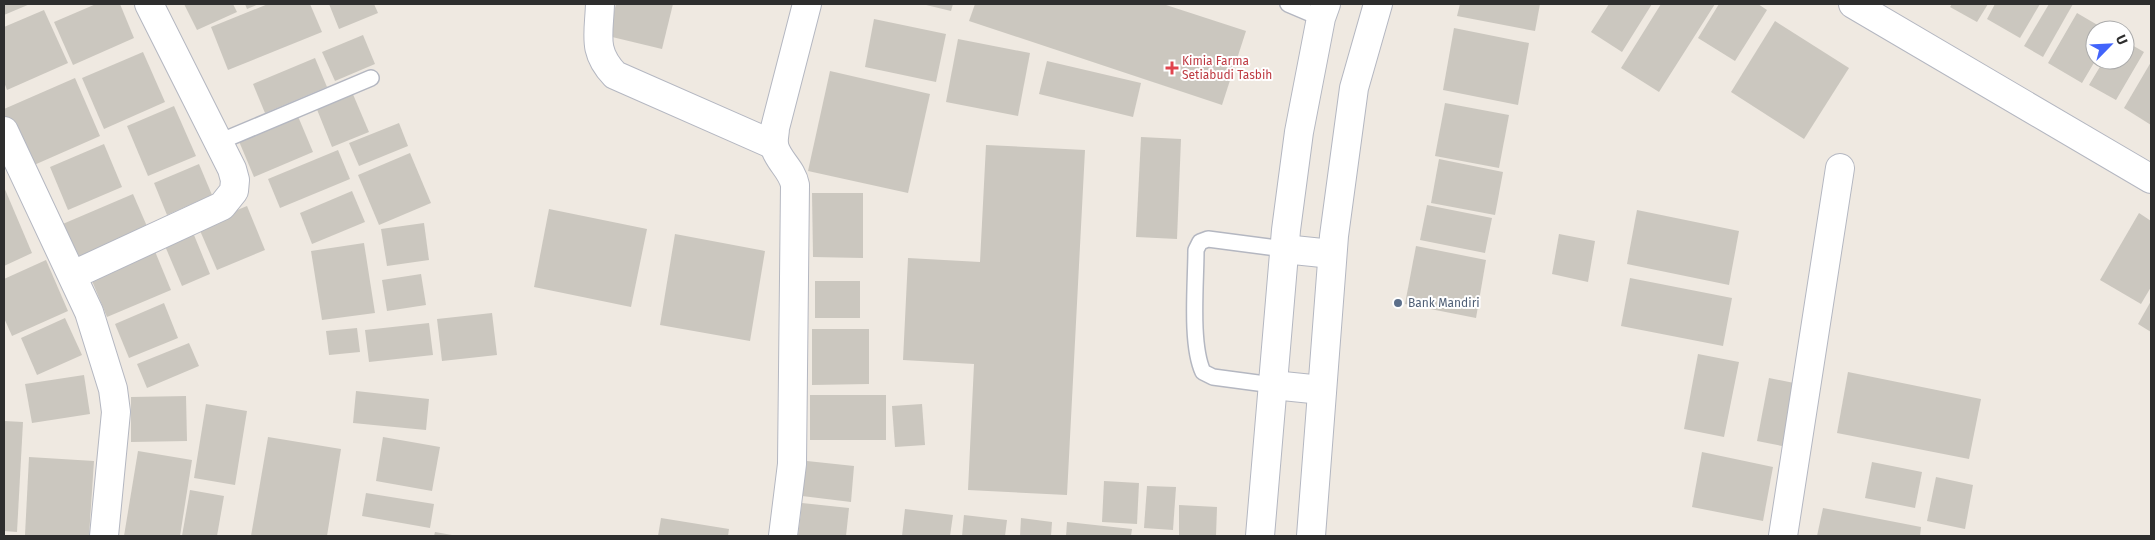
<svg xmlns="http://www.w3.org/2000/svg" width="2155" height="540" font-family="'Fira Sans',sans-serif">
<rect width="100%" height="100%" fill="#efe9e1"/>
<g fill="#cbc7bf">
<path d="M4,4H30L4,15Z"/>
<path d="M96,4H120L134,38L73,65L54,22Z"/>
<path d="M184,4H233L237,12L197,30Z"/>
<path d="M245,4H259L247,9Z"/>
<path d="M268,4H310L322,32L228,70L211,27Z"/>
<path d="M329,4H374L378,13L339,29Z"/>
<path d="M616,4H673L662,49L608,36Z"/>
<path d="M922,4H953L951,11Z"/>
<path d="M975,4H1163L1246,31L1222,105L969,21Z"/>
<path d="M1460,4H1540L1535,31L1457,16Z"/>
<path d="M1609,4H1652L1622,52L1591,32Z"/>
<path d="M1661,4H1715L1659,92L1621,68Z"/>
<path d="M1719,4H1758L1767,10L1735,61L1698,38Z"/>
<path d="M1952,4H1988L1977,22L1950,7Z"/>
<path d="M1995,4H2040L2020,38L1987,19Z"/>
<path d="M2049,4H2073L2043,57L2024,46Z"/>
<path d="M44,10L68,63L7,90L4,82V27Z"/>
<path d="M2077,13L2106,30H2095V61L2082,83L2048,63Z"/>
<path d="M874,19L946,34L936,82L865,67Z"/>
<path d="M1775,21L1849,68L1804,139L1731,92Z"/>
<path d="M1454,28L1529,43L1518,105L1443,90Z"/>
<path d="M363,35L375,64L335,81L322,52Z"/>
<path d="M958,39L1030,53L1018,116L946,102Z"/>
<path d="M2125,41L2144,52L2116,100L2089,85L2104,60H2125Z"/>
<path d="M143,52L165,102L104,129L82,78Z"/>
<path d="M315,58L327,87L265,113L253,84Z"/>
<path d="M1047,61L1141,83L1133,117L1039,94Z"/>
<path d="M2151,62V125L2124,108Z"/>
<path d="M830,71L930,94L908,193L808,171Z"/>
<path d="M75,78L100,136L25,169L4,120V109Z"/>
<path d="M352,92L369,132L332,147L316,107Z"/>
<path d="M1445,103L1509,115L1499,168L1435,156Z"/>
<path d="M174,106L196,156L148,176L127,126Z"/>
<path d="M297,114L313,152L254,177L238,139Z"/>
<path d="M399,123L408,146L359,166L349,143Z"/>
<path d="M1141,137L1181,139L1177,239L1136,237Z"/>
<path d="M104,144L122,187L68,210L50,167Z"/>
<path d="M986,145L1085,150L1067,495L968,490L974,364L903,360L908,258L980,262Z"/>
<path d="M338,150L350,179L280,208L268,179Z"/>
<path d="M410,153L431,203L379,225L358,175Z"/>
<path d="M1439,159L1503,172L1495,215L1431,203Z"/>
<path d="M199,164L212,195L167,215L154,183Z"/>
<path d="M4,187L32,253L4,266Z"/>
<path d="M352,191L365,222L312,244L300,213Z"/>
<path d="M812,193H863V258L813,257Z"/>
<path d="M133,194L149,231L75,264L58,226Z"/>
<path d="M1427,205L1492,218L1485,253L1420,240Z"/>
<path d="M247,206L265,250L217,270L198,226Z"/>
<path d="M549,209L647,229L631,307L534,287Z"/>
<path d="M1637,210L1739,231L1729,285L1627,264Z"/>
<path d="M2139,213L2151,221V287L2141,304L2100,280Z"/>
<path d="M424,223L429,260L387,266L381,229Z"/>
<path d="M675,234L765,251L750,341L660,325Z"/>
<path d="M1559,234L1595,241L1588,282L1552,274Z"/>
<path d="M194,235L210,274L182,286L165,246Z"/>
<path d="M364,243L375,313L322,320L311,251Z"/>
<path d="M1416,246L1486,260L1476,318L1405,304Z"/>
<path d="M154,249L171,290L107,317L90,276Z"/>
<path d="M46,260L68,311L12,336L4,318V279Z"/>
<path d="M421,274L426,305L387,311L382,280Z"/>
<path d="M1630,278L1732,298L1723,346L1621,326Z"/>
<rect x="815" y="281" width="45" height="37"/>
<path d="M2151,301V332L2138,324Z"/>
<path d="M164,303L178,338L129,358L115,324Z"/>
<path d="M492,313L497,355L442,361L437,319Z"/>
<path d="M65,318L82,355L37,375L21,338Z"/>
<path d="M429,323L433,355L369,362L365,330Z"/>
<path d="M357,328L360,352L329,355L326,331Z"/>
<path d="M812,329H869V384L812,385Z"/>
<path d="M189,343L199,366L147,388L137,364Z"/>
<path d="M1698,354L1739,362L1724,437L1684,429Z"/>
<path d="M1848,372L1981,399L1969,459L1837,433Z"/>
<path d="M84,375L90,414L32,423L25,384Z"/>
<path d="M1769,378L1804,385L1792,448L1757,441Z"/>
<path d="M356,391L429,399L426,430L353,423Z"/>
<rect x="810" y="395" width="76" height="45"/>
<path d="M186,396L187,441L131,442V397Z"/>
<path d="M206,404L247,411L235,485L194,478Z"/>
<path d="M922,404L925,445L895,447L892,406Z"/>
<path d="M4,421L23,422L17,532L4,531Z"/>
<path d="M268,437L341,449L327,536H251Z"/>
<path d="M383,437L440,447L432,491L376,481Z"/>
<path d="M138,451L192,460L180,536H124Z"/>
<path d="M1702,452L1773,467L1763,521L1692,507Z"/>
<path d="M29,457L94,461L89,536L25,535Z"/>
<path d="M807,461L854,466L851,502L802,496Z"/>
<path d="M1872,462L1922,472L1915,508L1865,498Z"/>
<path d="M1936,477L1973,485L1965,529L1927,521Z"/>
<path d="M1104,481L1139,483L1137,524L1102,522Z"/>
<path d="M1147,486L1176,487L1173,530L1144,528Z"/>
<path d="M190,490L224,496L217,536H182Z"/>
<path d="M366,493L434,504L430,528L362,516Z"/>
<path d="M802,503L849,508L846,536H798Z"/>
<path d="M1179,505L1217,507L1216,536H1179Z"/>
<path d="M1823,508L1921,527L1920,536H1817Z"/>
<path d="M905,509L953,515L950,536H902Z"/>
<path d="M964,515L1007,520L1005,536H962Z"/>
<path d="M661,518L729,529L728,536H658Z"/>
<path d="M1021,518L1052,522L1051,536H1020Z"/>
<path d="M1067,522L1132,529L1131,536H1066Z"/>
<path d="M435,532L452,535V536H434Z"/>
</g>
<g fill="none" stroke-linecap="round" stroke-linejoin="round">
<g stroke="#b4b7c1" stroke-width="18">
<g id="lane">
<path d="M1288,4L1321,18"/>
<path d="M219,142L371,78"/>
<path d="M1273,385L1213,377L1203,372C1190,344 1196,283 1196,250L1200,242L1208,239L1284,249"/>
</g>
</g>
<g stroke="#b4b7c1" stroke-width="30">
<g id="street">
<path d="M600,4C599,35 592,51 615,75L774,145"/>
<path d="M1853,4L2151,179"/>
<path d="M4,131L89,312L113,389L116,412L104,536"/>
<path d="M1284,249L1332,254"/>
<path d="M73,275L222,206L234,191L235,180L232,169L149,4"/>
<path d="M1273,385L1322,390"/>
<path d="M783,536L792,464L795,185C792,169 777,160 774,145C773,140 775,133 775,128L807,4"/>
<path d="M1260,536L1286,230L1299,132L1321,18L1326,4"/>
<path d="M1311,536L1334,236L1354,88L1378,4"/>
<path d="M1783,536L1840,168"/>
</g>
</g>
<use href="#lane" stroke="#fff" stroke-width="15"/>
<use href="#street" stroke="#fff" stroke-width="28"/>
</g>
<path fill="#e0444e" stroke="#fff" stroke-width="2" d="M1169.5 60.5h5v5h5v5h-5v5h-5v-5h-5v-5h5z"/>
<circle fill="#5c6f8a" stroke="#fff" stroke-width="2" cx="1398" cy="303" r="5"/>
<g text-anchor="middle" dominant-baseline="central" stroke-width="4" stroke-linejoin="round" paint-order="stroke">
<g font-size="12" fill="#be3a42" stroke="#fff" text-anchor="start">
<text x="1182" y="61">Kimia Farma<tspan x="1182" dy="14">Setiabudi Tasbih</tspan></text>
</g>
<g font-size="12" fill="#4e5e75" stroke="#fff" text-anchor="start">
<text x="1408" y="303">Bank Mandiri</text>
</g>
</g>
<rect width="2155" height="540" fill="none" stroke="#2e2e2e" stroke-width="10"/>
<g transform="translate(2110 45) rotate(66)"><circle r="24" fill="#ffffff" stroke="#ababab"/>
<path d="M0-4L9 19L0 12L-9 19Z" fill="#4264fb"/>
<text y="-8" font-size="14" font-weight="bold" text-anchor="middle" fill="#2e2e2e">U</text>
</g>
</svg>
